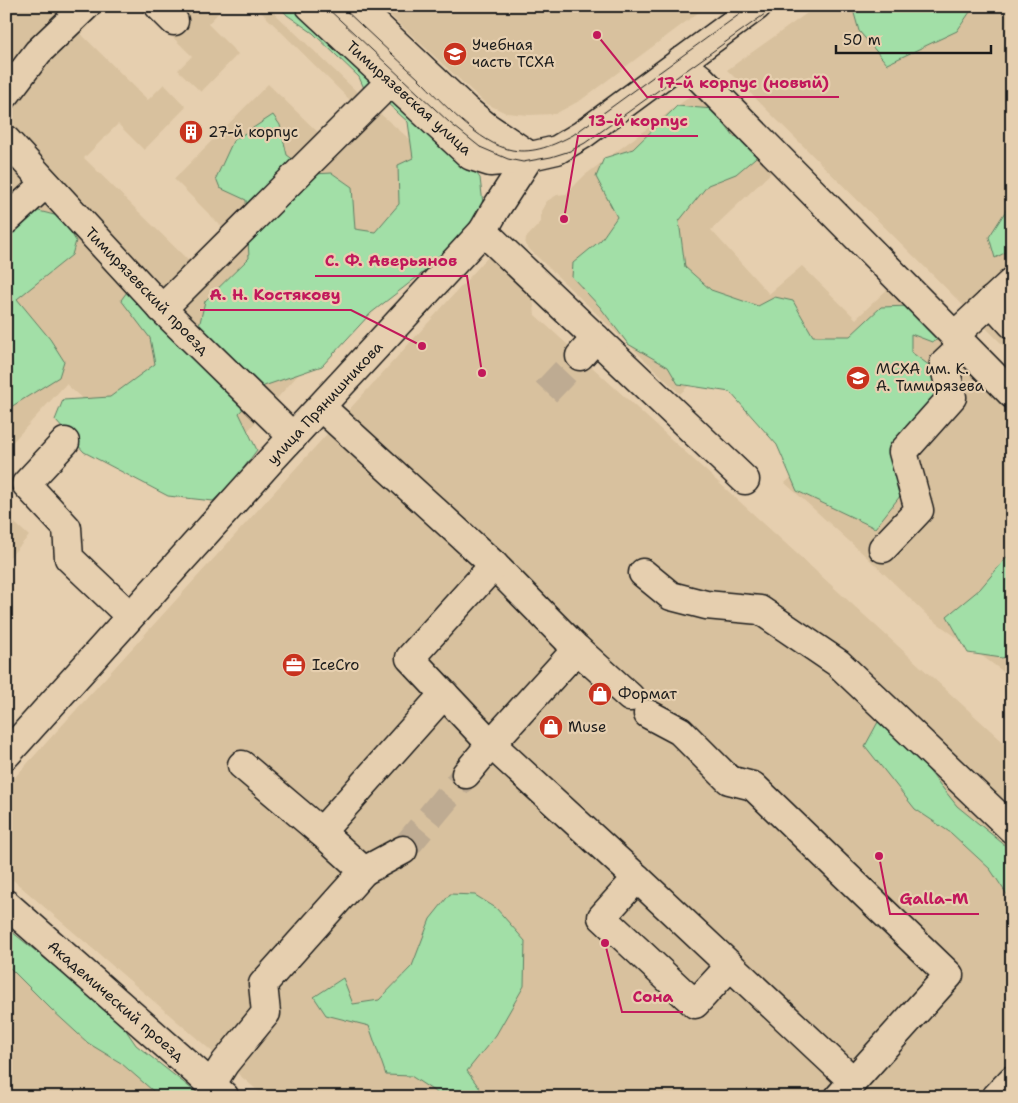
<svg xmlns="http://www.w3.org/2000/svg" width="1018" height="1103" font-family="'Shantell Sans',sans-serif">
<rect width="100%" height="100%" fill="#e6cfaf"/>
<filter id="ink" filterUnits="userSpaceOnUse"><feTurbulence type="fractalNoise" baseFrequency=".02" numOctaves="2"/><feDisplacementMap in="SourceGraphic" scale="10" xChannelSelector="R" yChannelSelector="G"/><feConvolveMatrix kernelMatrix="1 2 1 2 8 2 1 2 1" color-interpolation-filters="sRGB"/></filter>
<g filter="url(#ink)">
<g fill="#d8c19e">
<path d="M6,6H108L81,34L148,100L164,84L186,107L144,150L118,124L84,158L194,266L227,232L174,179L268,84L326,140L358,108L255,6H267L377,111L436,162L441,216L235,445L192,498L66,384L6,449Z"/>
<path d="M141,6H225L208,24L238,54L201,92L178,70L192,56Z"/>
<path d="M380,6H707L581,100L555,114L529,115L506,113L485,103Z"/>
<path d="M817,6H1012V354L727,70Z"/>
<path d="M700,89L777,167L711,230L769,294L802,266L856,319L894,283L1012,403V678L929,617L870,560L785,483L807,462L713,362L680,394L525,245L526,238L541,222V211L547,201L557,195L566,194L585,175Z"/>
<path d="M497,257L532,290L535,315L1012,750V1097H265L6,874V787L487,258Z"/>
<path d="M6,515L29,536L6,561Z"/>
<path d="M6,946L182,1097H6Z"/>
</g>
<g fill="#a2dfa7" stroke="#5f7e62">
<path d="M279,6H301L462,154L480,178L483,204L459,240L425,271L371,313L322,366L264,386L239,413L257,450L236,478L213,501L168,496L84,452L55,420L63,400L110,397L155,364L150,338L121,300L127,292L145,307L171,337L198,331L205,301L249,258L246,200L220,188L216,178L233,141L273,115L280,125L287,155L313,174L332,173L352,187L355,229L375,232L399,204L398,165L413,158L408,122L386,102L367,95L359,77L313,33L287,15Z"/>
<path d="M852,6H974L957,31L887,64L859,31Z"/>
<path d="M677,106L713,109L734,137L756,135L761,153L736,174L708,185L679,221L685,267L711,290L758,306L775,297L793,301L813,336H850L881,307L910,306L941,338L932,342L911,334V352L937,371L941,394L904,491L875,528L797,491L777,445L730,392L678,384L668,367L628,344L600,307L572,277L573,263L601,240L617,217L596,177L604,158L633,149Z"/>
<path d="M1012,201V249L995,258L989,237Z"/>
<path d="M31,209L62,217L76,241L72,255L17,299L50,339L64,361L59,377L6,410V240Z"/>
<path d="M1012,551V655L1002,658L968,653L947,616L980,589Z"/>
<path d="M878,722L899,733L957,806L1012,851V902L990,869L951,833L915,809L865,746Z"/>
<path d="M450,894L475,895L496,908L525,941L524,986L496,1035L467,1071L486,1097H443L411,1076L386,1075L369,1026L326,1015L314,997L343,978L353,1004L379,1000L412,966L430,919Z"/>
<path d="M6,927L117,1017L136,1045L202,1097H160L121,1063L88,1043L51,1009L6,964Z"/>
</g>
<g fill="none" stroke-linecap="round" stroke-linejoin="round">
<g stroke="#beab92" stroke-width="28" stroke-dasharray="28 14" stroke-linecap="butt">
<path d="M546,392L580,356"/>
<path d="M403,850L466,774"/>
</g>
<g stroke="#1c1c1c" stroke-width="31">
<g id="minor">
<path d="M159,6L174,21"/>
<path d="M680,62L700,78L1012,394"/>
<path d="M6,94L38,52L86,6"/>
<path d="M6,140L162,309L293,437"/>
<path d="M6,220L45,184"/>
<path d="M483,231L745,480"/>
<path d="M991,301L1012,324"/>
<path d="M162,309L390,82"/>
<path d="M954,336L1012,282"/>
<path d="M580,356L596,338"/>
<path d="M321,407L494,565L577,649L630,697"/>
<path d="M65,442L26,484L67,528L69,558L130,616"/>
<path d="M883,548L919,510L903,452L952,397L944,364L963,346"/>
<path d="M494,565L410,658L491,744L637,878L853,1081"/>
<path d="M643,573L671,596L706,605L760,610L838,663L1012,829"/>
<path d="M648,714L680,731L729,780L753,786L949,975L839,1097"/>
<path d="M6,755L272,459L483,231L495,210L530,156L509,155L483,144L438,105L333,6"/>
<path d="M242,765L321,832"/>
<path d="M466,774L491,744L577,649"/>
<path d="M364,871L403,850"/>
<path d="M637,878L602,917L695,1004L730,966"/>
<path d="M6,904L224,1096"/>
<path d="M211,1085L225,1063L266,1013L263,984L364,871L321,832L444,694"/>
<path d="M996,1097L1012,1080"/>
</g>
</g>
<g stroke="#1c1c1c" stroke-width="31">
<g id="major">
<path d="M310,6L471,156L490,162L513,160L557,150L582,135L757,6"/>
<path d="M356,6L465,109L487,127L530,156"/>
</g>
</g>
<use href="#minor" stroke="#e6cfaf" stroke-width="28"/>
<use href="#major" stroke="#e6cfaf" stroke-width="28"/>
<g stroke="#1c1c1c" stroke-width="1">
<path d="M325,6L450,123L480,147L508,159L523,162L551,157L570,151L585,143L776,6"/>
<path d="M341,6C367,31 393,55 419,79C442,102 479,144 512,150C534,154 554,145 573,135L751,6"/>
</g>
</g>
</g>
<defs>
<g id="university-disc" transform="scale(1.25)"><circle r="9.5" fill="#c8321e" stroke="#e6cfaf"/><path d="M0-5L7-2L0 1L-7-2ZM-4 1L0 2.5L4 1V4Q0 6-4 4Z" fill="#fff"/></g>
<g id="building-disc" transform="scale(1.25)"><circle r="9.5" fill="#c8321e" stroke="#e6cfaf"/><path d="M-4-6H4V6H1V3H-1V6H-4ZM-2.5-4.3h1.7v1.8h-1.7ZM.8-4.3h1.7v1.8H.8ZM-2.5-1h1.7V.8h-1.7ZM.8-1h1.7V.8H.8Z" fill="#fff"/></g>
<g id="office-disc" transform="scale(1.25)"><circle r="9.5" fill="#c8321e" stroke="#e6cfaf"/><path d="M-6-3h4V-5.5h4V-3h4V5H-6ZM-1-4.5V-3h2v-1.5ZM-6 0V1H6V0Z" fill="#fff"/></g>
<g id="shop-disc" transform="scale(1.25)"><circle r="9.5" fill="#c8321e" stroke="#e6cfaf"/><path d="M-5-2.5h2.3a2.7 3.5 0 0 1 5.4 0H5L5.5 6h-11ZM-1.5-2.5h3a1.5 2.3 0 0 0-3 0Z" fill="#fff"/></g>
</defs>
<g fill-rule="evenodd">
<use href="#university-disc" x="455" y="54"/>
<use href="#building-disc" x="191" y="132"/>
<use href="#university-disc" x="858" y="378"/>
<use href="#office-disc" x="294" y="665"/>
<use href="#shop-disc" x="600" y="694"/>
<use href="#shop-disc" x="551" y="727"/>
</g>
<g text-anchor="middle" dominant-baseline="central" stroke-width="4.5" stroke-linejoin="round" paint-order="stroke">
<g font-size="15" fill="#1c1c1c" stroke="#e6cfaf" text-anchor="start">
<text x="472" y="45">Учебная<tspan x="472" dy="17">часть ТСХА</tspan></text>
<text x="208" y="132">27-й корпус</text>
<text x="876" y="369">МСХА им. К.<tspan x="876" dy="17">А. Тимирязева</tspan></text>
<text x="312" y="665">IceCro</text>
<text x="618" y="694">Формат</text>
<text x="568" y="727">Muse</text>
</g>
<g font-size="15" fill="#1c1c1c" stroke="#e6cfaf">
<text transform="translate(409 98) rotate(42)">Тимирязевская улица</text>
<text transform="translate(147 291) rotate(46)">Тимирязевский проезд</text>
<text transform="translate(325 403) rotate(-47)">улица Прянишникова</text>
<text transform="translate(116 1001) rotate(41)">Академический проезд</text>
</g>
</g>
<path fill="none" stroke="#c2185b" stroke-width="2" d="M597 35L647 97H839M564 219L578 136H698M482 373L467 276H315M422 346L351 310H200M879 856L890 914H979M605 943L622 1012H683"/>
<g fill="#c2185b" stroke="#e6cfaf" stroke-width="2">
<circle cx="597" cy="35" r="5"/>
<circle cx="564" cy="219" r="5"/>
<circle cx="482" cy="373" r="5"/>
<circle cx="422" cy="346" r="5"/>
<circle cx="879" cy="856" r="5"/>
<circle cx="605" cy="943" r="5"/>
</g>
<g font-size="16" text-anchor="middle" font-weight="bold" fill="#c2185b" stroke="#e6cfaf" stroke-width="4.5" stroke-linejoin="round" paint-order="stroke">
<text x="743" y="88">17-й корпус (новый)</text>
<text x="638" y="126">13-й корпус</text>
<text x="391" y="266">С. Ф. Аверьянов</text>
<text x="275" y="300">А. Н. Костякову</text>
<text x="934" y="904">Galla-M</text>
<text x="653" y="1002">Сона</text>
</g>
<rect width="1018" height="1103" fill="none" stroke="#e6cfaf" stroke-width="25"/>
<rect x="12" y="12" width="993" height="1078" fill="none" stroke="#1c1c1c" stroke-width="2" filter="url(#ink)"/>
<path d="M836 45v8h155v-8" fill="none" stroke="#1c1c1c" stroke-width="2.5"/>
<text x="843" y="45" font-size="15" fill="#1c1c1c" stroke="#e6cfaf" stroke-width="4" paint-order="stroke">50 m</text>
</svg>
